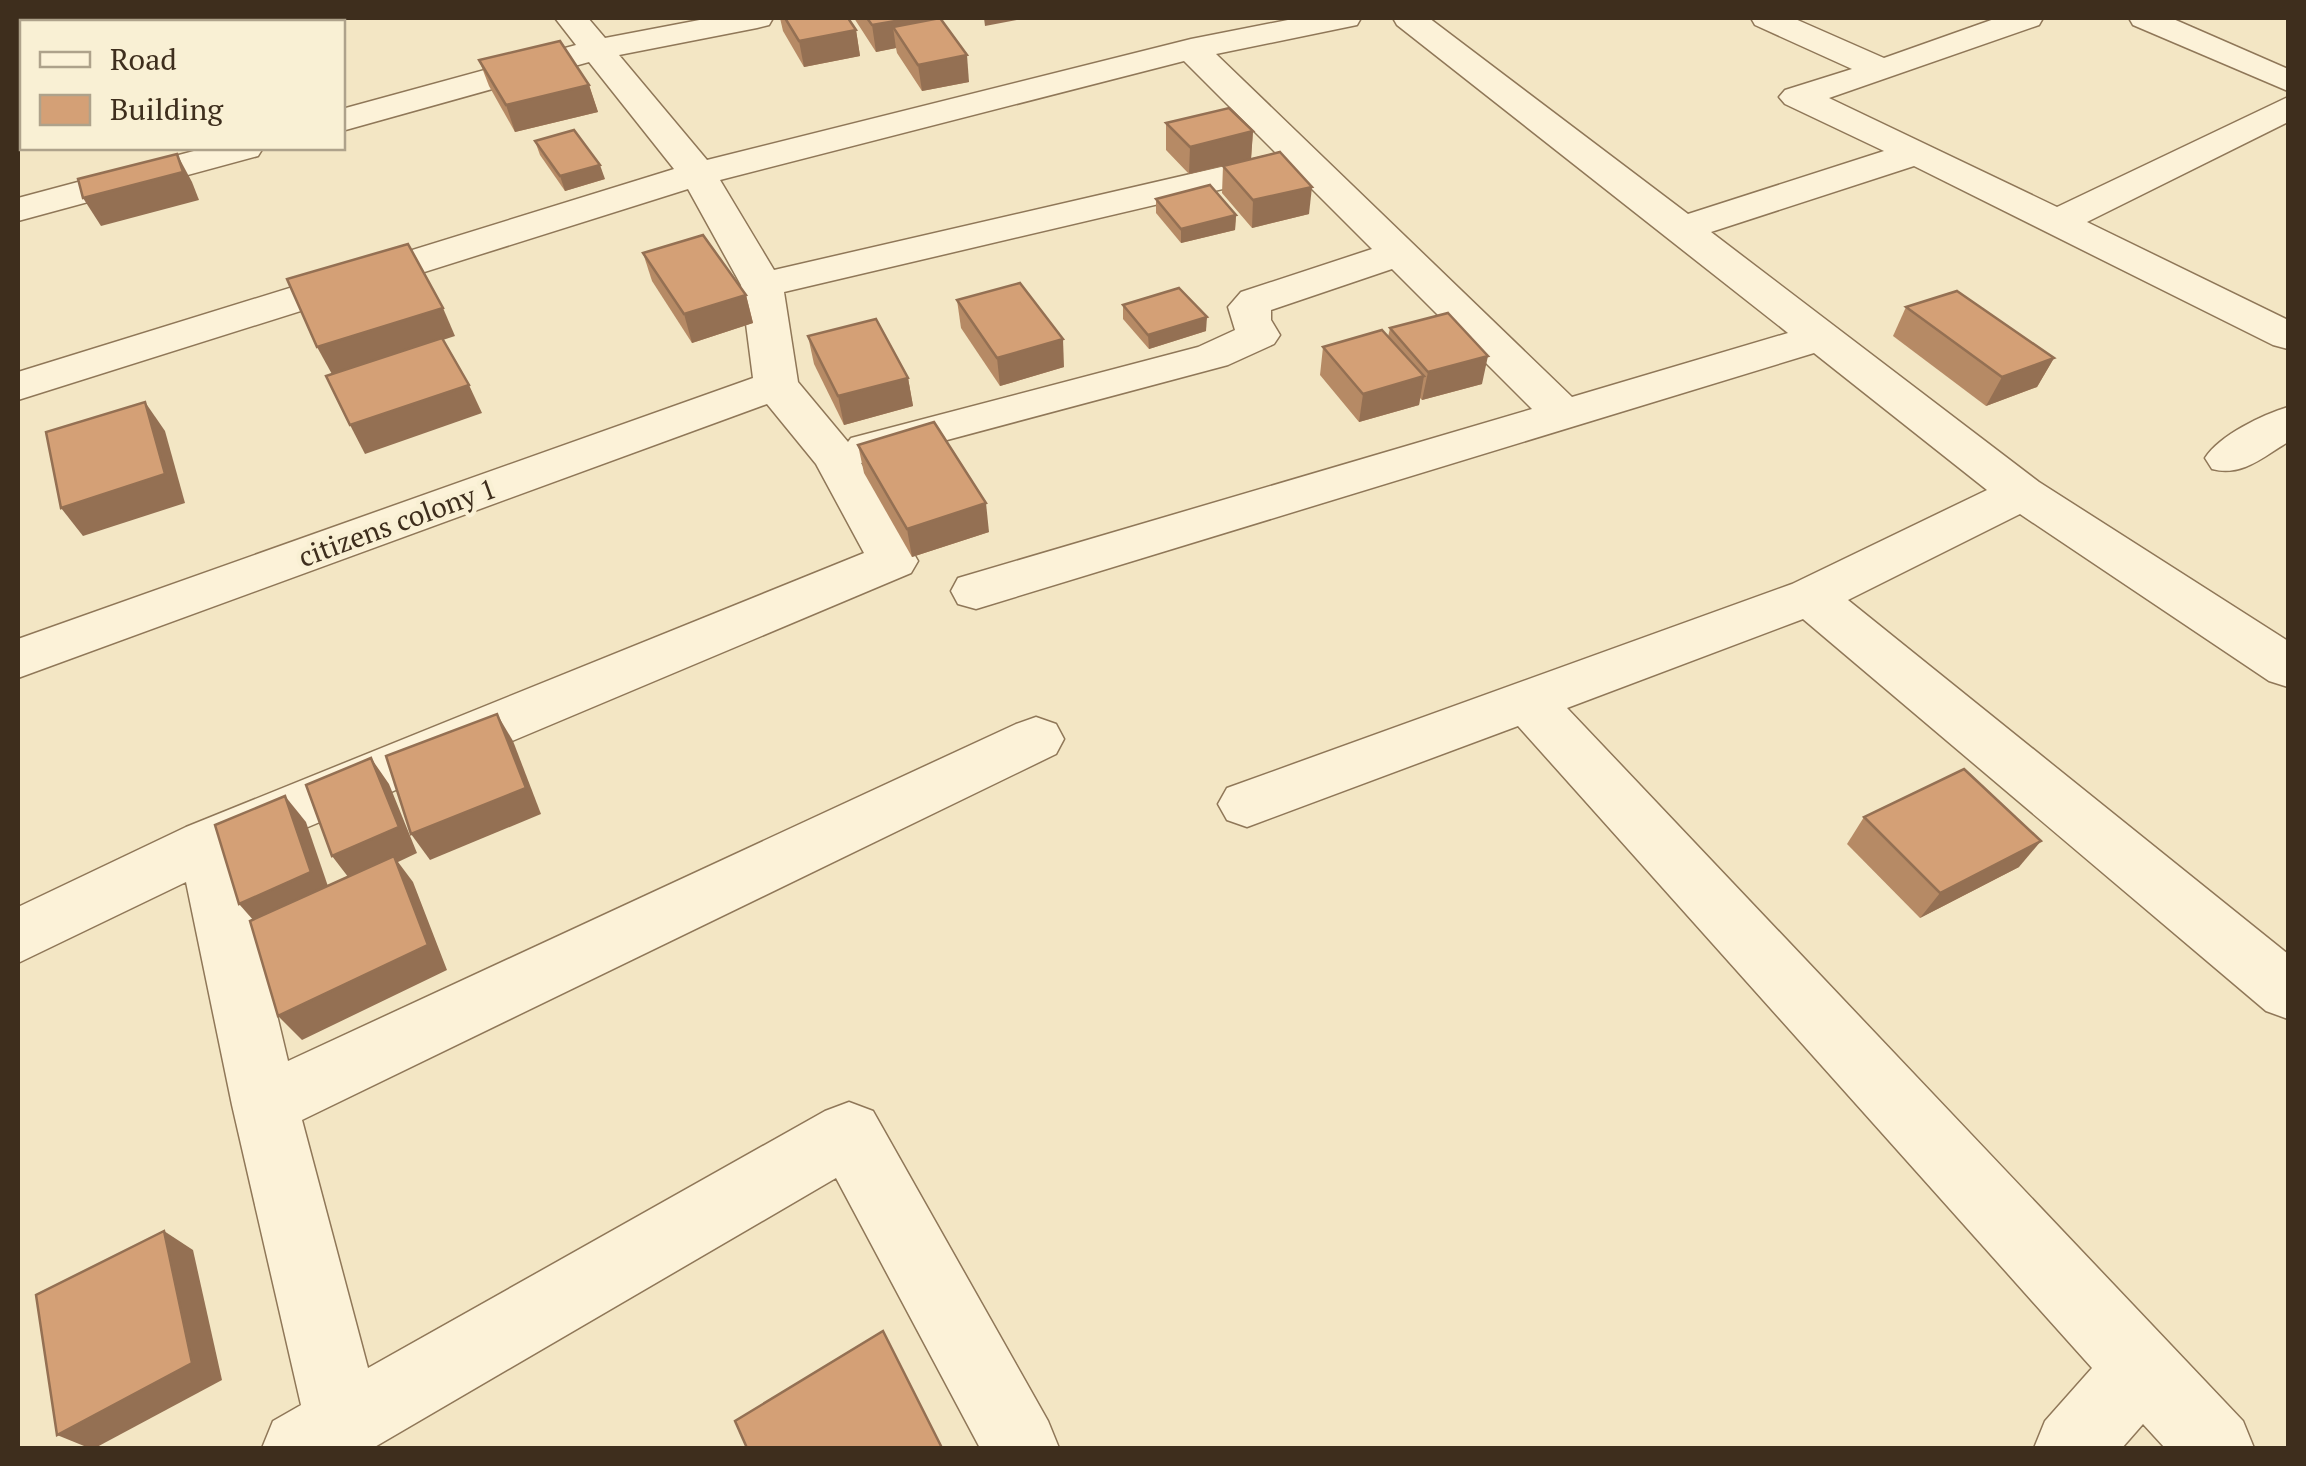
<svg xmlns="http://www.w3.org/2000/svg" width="2306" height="1466" font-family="'PT Serif',serif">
<rect width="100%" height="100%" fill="#f3e6c4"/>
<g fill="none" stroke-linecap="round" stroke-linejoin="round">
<g stroke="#8f7758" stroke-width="3">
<g id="minor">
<path d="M255,18H303L300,22H252Z"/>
<path d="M555,18H588L605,38L710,18H773L769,25L757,28L619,55L707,160L1191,39L1298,18H1361L1357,25L1216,54L1572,397L1788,333L1397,25L1393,18H1429L1688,214L1884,151L1785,104L1779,97L1785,90L1852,69L1755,25L1751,18H1793L1884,58L1997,18H2043L2039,25L1829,98L2057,207L2288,97V122L2087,222L2288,320V349L2273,345L1914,166L1711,232L2039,482L2288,641V687L2269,681L2020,514L1848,600L2288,954V1019L2266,1011L1803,619L1567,708L2243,1421L2254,1448H2165L2143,1424L2122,1448H2034L2045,1421L2092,1368L1518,726L1247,827L1227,820L1218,804L1227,788L1792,584L1987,490L1814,353L976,609L958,604L951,591L958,578L1532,409L1392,269L1271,310V320L1280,335L1274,344L1228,365L861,463L918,561L911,573L239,856L288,1061L1016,724L1036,717L1056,724L1064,739L1056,754L302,1120L368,1368L825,1111L849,1102L873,1111L1048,1421L1059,1448H980L836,1178L373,1448H262L273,1421L301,1405L232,1105L186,882L18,963V907L186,827L864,553L816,464L767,404L18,678V639L753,378L741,285L688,189L18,400V372L674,169L589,62L342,131V109L576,45ZM1184,61L1277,154L774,270L720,180ZM1295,172L1372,249L1241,292L1228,307L1235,330L1198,347L851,438L848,442L798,382L784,292Z"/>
<path d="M2129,18H2171L2288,69V91L2133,25Z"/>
<path d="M22,76V96L18,97V77Z"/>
<path d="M205,148H263L258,156L18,221V198Z"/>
<path d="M2288,407V442C2263,457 2242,477 2212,469L2205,458C2220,435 2262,415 2288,407Z"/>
</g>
</g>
<use href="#minor" fill="#fcf2d8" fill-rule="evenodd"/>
</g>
<g fill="#b68a65">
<path d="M780,18L856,30L860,56L804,67L783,31Z"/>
<path d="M854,18H935L969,82L922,91L897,53L896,48L876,52Z"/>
<path d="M479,60L589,85L598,112L515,132L489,86Z"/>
<path d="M1166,123L1253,131L1251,159L1309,214L1252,228L1222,193L1223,166L1189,174L1166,150Z"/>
<path d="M535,141L605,179L565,191L540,155Z"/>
<path d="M1156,199L1236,215L1235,230L1181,243L1156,213Z"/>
<path d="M643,253L746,295L753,323L692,343L652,281Z"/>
<path d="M957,300L1064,367L1000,386L961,328Z"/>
<path d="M1123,305L1206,331L1149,349L1123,319Z"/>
<path d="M1906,307L2054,358L2037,387L1986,406L1893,336Z"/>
<path d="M1390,328L1482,384L1422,400L1420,398L1419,405L1359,422L1320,375L1323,347L1388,337Z"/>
<path d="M808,336L908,378L913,406L844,425L814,364Z"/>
<path d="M858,445L989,532L912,557L864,473Z"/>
<path d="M1864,817L2019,867L1920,918L1847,844Z"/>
</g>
<g fill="#947053">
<path d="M913,18H935L938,40L893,27L896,48L876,52L872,25Z"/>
<path d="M984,18H1028L985,26Z"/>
<path d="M856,30L860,56L804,67L799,41Z"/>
<path d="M967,55L969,82L922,91L918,65Z"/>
<path d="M589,85L598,112L515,132L506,105Z"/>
<path d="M1253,131L1251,159L1189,174L1190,147Z"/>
<path d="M177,154L192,182L199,200L101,226L83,198Z"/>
<path d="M600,165L605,179L565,191L560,176Z"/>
<path d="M1312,187L1309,214L1252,228L1253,200Z"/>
<path d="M1236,215L1235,230L1181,243V229Z"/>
<path d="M746,295L753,323L692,343L684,314Z"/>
<path d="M443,308L455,336L333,376L317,347Z"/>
<path d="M1207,317L1206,331L1149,349L1148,335Z"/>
<path d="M1063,339L1064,367L1000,386L997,358Z"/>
<path d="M1488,356L1482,384L1422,400L1428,372Z"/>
<path d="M2054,358L2037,387L1986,406L2002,377Z"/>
<path d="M1424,376L1419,405L1359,422L1363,394Z"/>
<path d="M908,378L913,406L844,425L838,396Z"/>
<path d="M469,385L482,413L365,454L350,425Z"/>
<path d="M145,402L165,431L185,503L83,536L61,508Z"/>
<path d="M986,503L989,532L912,557L907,529Z"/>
<path d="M497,714L513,741L541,814L430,860L411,834Z"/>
<path d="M371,758L389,784L417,853L398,862L413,882L447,970L302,1040L278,1016L352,882L332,856Z"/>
<path d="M285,796L306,822L332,898L262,930L239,904Z"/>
<path d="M2041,841L2019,867L1920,918L1940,893Z"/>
<path d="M164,1231L193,1250L222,1380L95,1448H89L57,1435Z"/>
</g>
<g fill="#d4a076" stroke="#947053" stroke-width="2.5">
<path d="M785,18H848L856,30L799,41Z"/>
<path d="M867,18H913L872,25Z"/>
<path d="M940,18L967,55L918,65L893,27Z"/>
<path d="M560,41L589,85L506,105L479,60Z"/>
<path d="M1229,108L1253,131L1190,147L1166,123Z"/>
<path d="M574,130L600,165L560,176L535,141Z"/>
<path d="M1280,152L1312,187L1253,200L1223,166Z"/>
<path d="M177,154L183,172L83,198L78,179Z"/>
<path d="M1210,185L1236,215L1181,229L1156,199Z"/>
<path d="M703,235L746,295L684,314L643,253Z"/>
<path d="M408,244L443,308L317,347L287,279Z"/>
<path d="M1020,283L1063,339L997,358L957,300Z"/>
<path d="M1179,288L1207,317L1148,335L1123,305Z"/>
<path d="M1957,291L2054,358L2002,377L1906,307Z"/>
<path d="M1448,313L1488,356L1428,372L1390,328Z"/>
<path d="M876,319L908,378L838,396L808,336Z"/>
<path d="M1382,330L1424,376L1363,394L1323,347Z"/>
<path d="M442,338L469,385L350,425L326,376Z"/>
<path d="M145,402L165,474L61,508L46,432Z"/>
<path d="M934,422L986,503L907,529L858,445Z"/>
<path d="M497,714L526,788L411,834L386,756Z"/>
<path d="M371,758L399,827L332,856L306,785Z"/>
<path d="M1964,769L2041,841L1940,893L1864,817Z"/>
<path d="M285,796L311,872L239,904L215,825Z"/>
<path d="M394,856L428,945L278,1016L250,921Z"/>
<path d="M164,1231L192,1363L57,1435L36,1295Z"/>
<path d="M883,1331L942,1448H747L735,1421Z"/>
</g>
<g text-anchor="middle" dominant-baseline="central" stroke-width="9" stroke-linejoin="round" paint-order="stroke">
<g font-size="28" fill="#3e2e1d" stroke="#f9f0d4">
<text transform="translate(397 522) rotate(-20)">citizens colony 1</text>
</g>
</g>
<rect width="2306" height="1466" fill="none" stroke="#3e2e1d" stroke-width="40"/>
<rect x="20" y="20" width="325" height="130" fill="#f9f0d4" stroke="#aea28b" stroke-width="2.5"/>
<rect x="40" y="52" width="50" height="15" fill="#fcf2d8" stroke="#aea28b" stroke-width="2.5"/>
<text x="110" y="70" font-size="30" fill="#3e2e1d">Road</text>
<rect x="40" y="95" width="50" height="30" fill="#d4a076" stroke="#aea28b" stroke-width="2.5"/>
<text x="110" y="120" font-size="30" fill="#3e2e1d">Building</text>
</svg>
